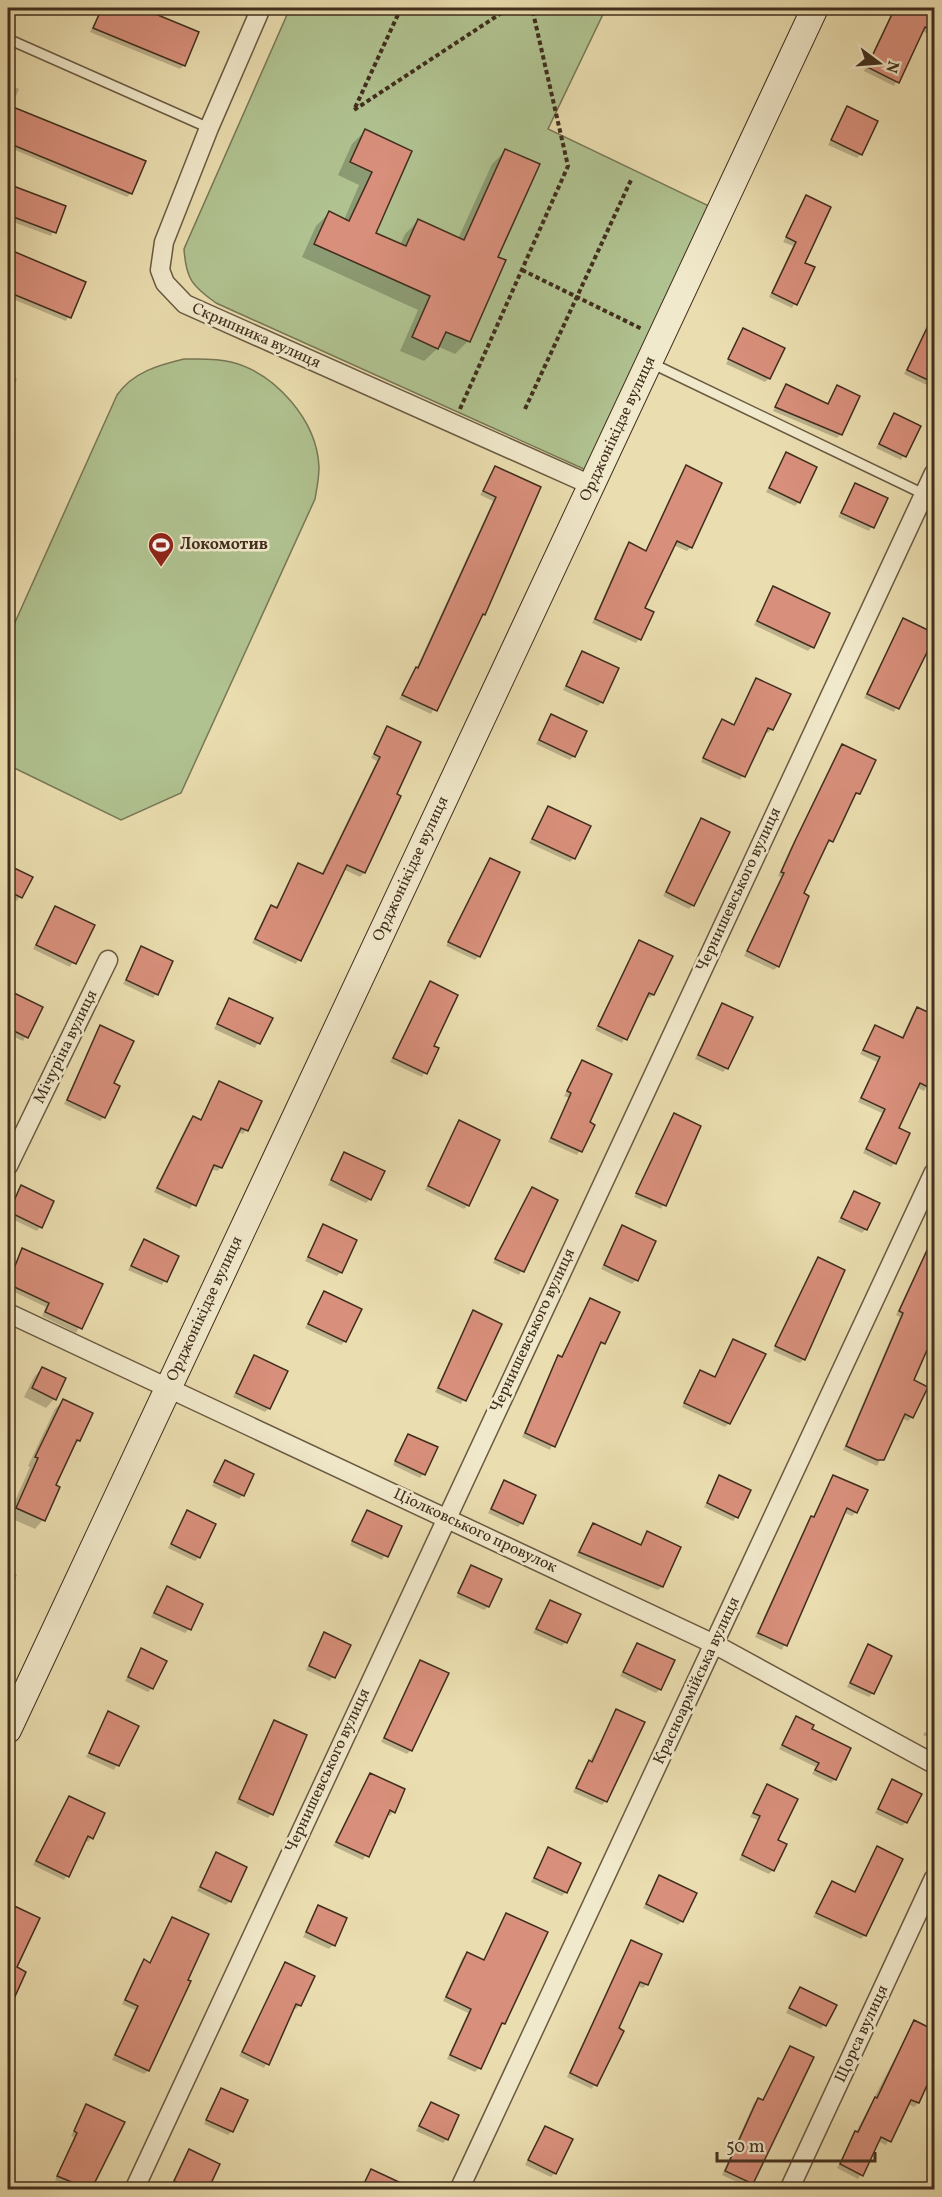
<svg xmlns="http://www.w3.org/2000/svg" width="942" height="2197" font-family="Vollkorn,serif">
<rect width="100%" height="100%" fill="#eaddaf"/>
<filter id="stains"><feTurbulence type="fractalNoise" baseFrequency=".00333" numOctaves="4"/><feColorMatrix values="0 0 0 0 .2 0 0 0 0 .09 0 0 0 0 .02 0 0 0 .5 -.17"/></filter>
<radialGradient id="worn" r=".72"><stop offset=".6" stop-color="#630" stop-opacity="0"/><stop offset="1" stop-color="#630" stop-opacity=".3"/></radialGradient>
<g fill="#b0c290" stroke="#787856" stroke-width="1.5">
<path d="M290,8H606L548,129L709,206L586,470L216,303C192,286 186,279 184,249Z"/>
<path d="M184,359C200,359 216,358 231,362C275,373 317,420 319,467C319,478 317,488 315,499L181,793L121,820L8,765V638L117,395C133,372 159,365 184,359Z"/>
</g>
<g fill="#0003">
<path d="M101,8H137L197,32L184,65L180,69L90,32Z"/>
<path d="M894,8H934V24L931,30L928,34L922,31L894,86L864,71Z"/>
<path d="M8,84L19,89L11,108L131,193L127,197L8,147Z"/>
<path d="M848,108L861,154L857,158L828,145Z"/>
<path d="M365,131L410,152L374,233L400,245L405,234L418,221L458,239L492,164L506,150L496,257L468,341L455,354L439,347L424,361L400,351L418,310L302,257L316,226L329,213L344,220L359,185L338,175L352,144Z"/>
<path d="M10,186L64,207L51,236L8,220V188Z"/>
<path d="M807,197L803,263L813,268L792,308L769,297L793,246L783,242Z"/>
<path d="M8,250L84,283L66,321L8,297Z"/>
<path d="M934,314V383L931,387L904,374Z"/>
<path d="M744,330L769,378L765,382L726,364Z"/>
<path d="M8,375L17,379L8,401Z"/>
<path d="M787,386L827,405L837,387L841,434L837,438L773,411Z"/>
<path d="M894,415L919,426L901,460L876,448Z"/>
<path d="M787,454L799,502L795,506L766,492Z"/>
<path d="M687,467L691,547L687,551L673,545L643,609L639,639L636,643L592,623L625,548L629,544L645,552Z"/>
<path d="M495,468L539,488L483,615L431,714L399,699L416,669L493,501L480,495Z"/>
<path d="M855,484L886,499L869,531L838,517Z"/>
<path d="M773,588L812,647L808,651L754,625Z"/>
<path d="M903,620L934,634L894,712L864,698Z"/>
<path d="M583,652L602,702L598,706L563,690Z"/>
<path d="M757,679L772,729L768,733L765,732L740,780L701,762L718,725L722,721L733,726Z"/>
<path d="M551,716L574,756L570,760L536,744Z"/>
<path d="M387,728L395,795L399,796L364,873L360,877L343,869L296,964L252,943L267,911L271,907L275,909L298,864L321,875L377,761L371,758Z"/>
<path d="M843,746L858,793L853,797L832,841L826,844L802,894L778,966L774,970L744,956L781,877L778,876L791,847Z"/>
<path d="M548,808L574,858L570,862L529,843Z"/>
<path d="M701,820L693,905L689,909L663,896Z"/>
<path d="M490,860L479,956L475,960L446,946Z"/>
<path d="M8,867L31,878L17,901L8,896Z"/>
<path d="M55,907L93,926L70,967L33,949Z"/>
<path d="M640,942L671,956L653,995L649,998L645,997L622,1043L595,1030Z"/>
<path d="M142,948L156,994L153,998L123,984Z"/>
<path d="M430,983L432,1047L437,1049L422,1077L390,1062Z"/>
<path d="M8,991L41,1008L23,1041L8,1034Z"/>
<path d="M229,999L271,1018L255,1048L214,1029Z"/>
<path d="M934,1000V1074L924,1091L916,1087L897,1128L895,1163L891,1167L863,1153L882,1113L858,1102L877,1062L860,1054L875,1027L901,1039L913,1013L917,1009L928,1014Z"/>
<path d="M723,1004L727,1068L723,1072L695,1059Z"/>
<path d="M100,1027L112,1084L104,1117L100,1121L64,1104Z"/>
<path d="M582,1062L588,1123L593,1125L577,1155L548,1142L569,1098L564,1096Z"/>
<path d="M220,1083L246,1130L243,1134L237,1132L221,1168L217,1171L211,1169L190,1209L154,1192L189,1121L193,1118L200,1121Z"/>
<path d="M674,1115L699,1127L661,1209L634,1197Z"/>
<path d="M459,1122L468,1205L464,1209L425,1190Z"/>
<path d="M344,1154L370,1199L366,1203L328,1185Z"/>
<path d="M22,1187L40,1227L37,1231L8,1217Z"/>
<path d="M532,1189L556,1200L519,1275L493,1263Z"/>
<path d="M854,1193L866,1229L862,1233L838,1222Z"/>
<path d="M324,1226L341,1272L337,1276L305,1261Z"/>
<path d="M623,1227L636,1280L632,1284L601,1269Z"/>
<path d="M934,1234V1333L912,1381V1417L908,1421L901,1418L877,1466L843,1450L900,1317L896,1315Z"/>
<path d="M144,1241L177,1256L162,1285L128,1270Z"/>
<path d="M23,1250L101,1284L76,1333L42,1316L46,1307L8,1289V1278Z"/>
<path d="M818,1259L804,1359L800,1363L773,1351Z"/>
<path d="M324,1292L345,1341L341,1345L305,1328Z"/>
<path d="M590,1300L604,1343L598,1346L550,1450L522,1437L555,1361L561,1358Z"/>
<path d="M473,1312L500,1325L461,1404L435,1392Z"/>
<path d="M733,1341L729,1423L725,1427L682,1407L700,1372L714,1378Z"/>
<path d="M254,1356L269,1408L265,1412L233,1397Z"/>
<path d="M42,1368L54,1399L46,1408L24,1397L34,1377Z"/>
<path d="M63,1401L79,1440L72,1448L54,1486L43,1520L35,1529L8,1517L30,1467L28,1466L55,1409Z"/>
<path d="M408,1435L423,1474L420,1478L393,1465Z"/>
<path d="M225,1462L243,1495L239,1499L212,1486Z"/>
<path d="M720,1477L736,1517L733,1521L704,1507Z"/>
<path d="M834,1477L856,1512L852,1516L843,1512L782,1650L755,1637L808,1522L813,1518Z"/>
<path d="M505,1482L522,1523L518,1527L488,1513Z"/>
<path d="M188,1512L199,1557L195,1561L168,1548Z"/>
<path d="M367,1512L400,1527L382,1560L350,1545Z"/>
<path d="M593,1524L639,1546L647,1533L679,1548L662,1587L658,1590L576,1556Z"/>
<path d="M472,1567L488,1607L484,1610L456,1597Z"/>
<path d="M8,1570L17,1575L8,1595Z"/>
<path d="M167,1588L189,1629L185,1633L151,1617Z"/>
<path d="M550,1602L566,1642L562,1646L533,1633Z"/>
<path d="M324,1634L349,1646L330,1681L306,1670Z"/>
<path d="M637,1644L660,1689L656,1693L620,1676Z"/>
<path d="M868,1646L873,1693L869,1697L847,1687Z"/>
<path d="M141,1650L152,1688L148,1692L125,1681Z"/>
<path d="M420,1662L411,1750L407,1754L381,1742Z"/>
<path d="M617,1711L606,1801L602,1805L573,1792Z"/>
<path d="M934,1712V1733L926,1729Z"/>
<path d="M109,1713L137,1726L114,1770L86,1757Z"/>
<path d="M796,1718L810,1730L835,1779L831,1783L812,1774L816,1767L779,1749Z"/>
<path d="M275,1722L271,1814L268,1818L236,1803Z"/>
<path d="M925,1732L934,1736V1740L923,1735Z"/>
<path d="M370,1774L393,1812L390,1816L386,1814L363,1860L333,1846Z"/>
<path d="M892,1781L906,1822L902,1826L875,1813Z"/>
<path d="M767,1785L776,1841L773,1870L769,1874L739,1860L758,1820L750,1817Z"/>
<path d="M69,1797L91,1838L88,1842L85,1840L64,1880L33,1865Z"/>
<path d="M878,1848L865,1935L861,1939L813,1917L832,1883L854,1893Z"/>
<path d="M548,1849L566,1892L562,1896L531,1882Z"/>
<path d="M216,1854L230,1901L226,1905L197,1891Z"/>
<path d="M660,1877L682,1921L678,1925L643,1908Z"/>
<path d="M8,1905L38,1919L15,1968L12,2000L8,2004Z"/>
<path d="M318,1907L333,1945L329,1949L303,1937Z"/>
<path d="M506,1915L479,2068L475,2072L447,2059L468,2013L443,2001L463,1957L467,1954L483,1961Z"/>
<path d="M172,1919L148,2071L144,2074L112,2060L135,2010L122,2004L140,1965L144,1961L149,1964Z"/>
<path d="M631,1941L660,1955L647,1984L643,1988L637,1986L592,2089L567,2077Z"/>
<path d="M285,1964L300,2005L296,2009L293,2008L264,2068L239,2056Z"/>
<path d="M800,1988L835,2005L821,2029L786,2013Z"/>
<path d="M914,2022L934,2032V2065L918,2103L914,2107L908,2104L886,2145L878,2141L858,2179L837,2168Z"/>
<path d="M790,2047L751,2183L748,2187L722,2175L754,2103L758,2099L762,2101Z"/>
<path d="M222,2089L232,2131L228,2135L204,2124Z"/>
<path d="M431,2103L447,2139L443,2143L416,2131Z"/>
<path d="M87,2106L123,2123L89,2190H75L55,2180L74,2137L71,2136Z"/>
<path d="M545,2127L555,2173L551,2177L525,2165Z"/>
<path d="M189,2151L207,2190H180L171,2185Z"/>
</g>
<g fill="#d88f7b" stroke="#402e1d" stroke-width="1.5">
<path d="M102,8H141L199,32L185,66L93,28Z"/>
<path d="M895,8H934V32L925,27L899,83L867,67Z"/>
<path d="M8,105L146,161L132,194L8,143Z"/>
<path d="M847,106L878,121L862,155L831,140Z"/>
<path d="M365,129L412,151L376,233L406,246L418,219L464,240L505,149L540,164L498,257L506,260L470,342L446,332L438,349L412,337L430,296L314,244L329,211L349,221L372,172L350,162Z"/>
<path d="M8,184L66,206L56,233L8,215Z"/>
<path d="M806,195L831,207L805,263L815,267L797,305L772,293L796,242L786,237Z"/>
<path d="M8,249L86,282L71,318L8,292Z"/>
<path d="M934,313V383L907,370Z"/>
<path d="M743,328L785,348L770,379L728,359Z"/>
<path d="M786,384L828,404L837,385L860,396L842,435L775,407Z"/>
<path d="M894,413L921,426L906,457L879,444Z"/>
<path d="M786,452L817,467L800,503L769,488Z"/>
<path d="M686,465L722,483L692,548L677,541L645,608L654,612L641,640L595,619L629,542L646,551Z"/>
<path d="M495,466L541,487L485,615L483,614L437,711L402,695L416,667L418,668L496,497L483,491Z"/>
<path d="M855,483L888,498L874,528L841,513Z"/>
<path d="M773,586L830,613L814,648L757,621Z"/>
<path d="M903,618L934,633V638L899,709L867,694Z"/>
<path d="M582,651L619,668L603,703L566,686Z"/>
<path d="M756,678L791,694L773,730L768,728L745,777L703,758L722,719L734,725Z"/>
<path d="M551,714L587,731L575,757L539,740Z"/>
<path d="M387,726L421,742L397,794L401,796L365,873L347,865L301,961L255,939L271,905L277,908L298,863L323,874L380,757L374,754Z"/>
<path d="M842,744L876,760L860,794L856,793L833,842L829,840L804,893L809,896L779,967L747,951L784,873L781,872L795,841Z"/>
<path d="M548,806L591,826L575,859L532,839Z"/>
<path d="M701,818L730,832L694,906L666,892Z"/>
<path d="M490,858L520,872L480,957L448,942Z"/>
<path d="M8,865L33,877L22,898L8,891Z"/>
<path d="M55,906L95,925L76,964L36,945Z"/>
<path d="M639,940L673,956L654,995L649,993L627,1040L598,1026Z"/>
<path d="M141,946L173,961L158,995L126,980Z"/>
<path d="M430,981L458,995L434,1046L439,1048L427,1074L393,1058Z"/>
<path d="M8,990L43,1007L28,1038L8,1028Z"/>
<path d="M229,998L273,1018L260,1044L217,1024Z"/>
<path d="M722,1003L753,1017L728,1069L698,1055Z"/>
<path d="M917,1007L934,1015V1077L930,1088L920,1083L899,1128L910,1133L896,1164L866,1149L885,1109L861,1098L880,1057L863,1050L875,1025L903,1038Z"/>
<path d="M100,1025L134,1041L114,1083L120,1086L105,1118L67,1100Z"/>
<path d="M582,1060L612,1074L590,1122L595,1125L582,1152L551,1138L571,1093L567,1091Z"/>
<path d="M219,1081L262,1101L248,1131L241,1128L222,1168L214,1165L196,1206L157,1188L193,1116L201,1120Z"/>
<path d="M674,1113L701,1126L666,1206L636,1193Z"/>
<path d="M459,1120L500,1140L469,1206L428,1186Z"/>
<path d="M344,1152L385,1171L371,1200L331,1180Z"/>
<path d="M21,1185L54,1201L42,1228L9,1212Z"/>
<path d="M532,1187L558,1200L524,1272L495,1259Z"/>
<path d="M854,1191L880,1203L867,1230L841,1218Z"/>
<path d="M323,1224L357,1240L342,1273L308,1257Z"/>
<path d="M622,1225L656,1241L638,1281L604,1265Z"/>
<path d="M934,1235V1334L914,1380L928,1387L913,1418L905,1414L884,1460H877L846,1446L903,1313L899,1311Z"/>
<path d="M144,1239L179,1256L167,1282L131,1266Z"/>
<path d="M22,1248L103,1284L82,1329L45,1312L49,1303L8,1284Z"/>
<path d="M818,1257L845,1270L805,1360L775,1346Z"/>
<path d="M324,1291L362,1309L346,1342L308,1324Z"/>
<path d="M590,1298L620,1312L605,1344L601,1342L555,1447L525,1433L558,1355L562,1357Z"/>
<path d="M473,1310L502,1324L466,1401L438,1388Z"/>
<path d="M733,1339L766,1354L730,1424L684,1403L700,1370L715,1377Z"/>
<path d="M254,1355L288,1371L270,1409L236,1393Z"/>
<path d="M42,1367L66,1378L56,1400L32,1388Z"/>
<path d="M63,1399L93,1413L80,1441L77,1440L56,1485L60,1487L45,1521L16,1508L38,1458L35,1457Z"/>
<path d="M408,1434L438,1447L425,1475L395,1461Z"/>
<path d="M225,1460L254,1474L244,1496L214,1482Z"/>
<path d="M719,1475L751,1490L738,1518L707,1503Z"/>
<path d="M833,1475L868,1490L857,1513L847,1508L787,1646L758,1633L811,1516L814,1517Z"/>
<path d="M504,1480L536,1495L523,1524L491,1509Z"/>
<path d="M187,1510L216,1524L200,1558L171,1544Z"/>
<path d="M367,1510L402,1526L388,1557L352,1541Z"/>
<path d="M593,1523L641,1545L647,1531L681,1547L663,1587L579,1552Z"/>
<path d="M471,1565L502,1579L489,1607L458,1593Z"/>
<path d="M167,1586L203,1604L191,1630L154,1613Z"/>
<path d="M550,1600L581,1614L567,1643L536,1629Z"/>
<path d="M324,1632L351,1645L335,1678L309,1666Z"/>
<path d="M637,1643L675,1660L661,1690L623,1672Z"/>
<path d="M868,1644L892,1656L874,1694L850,1683Z"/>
<path d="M141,1648L167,1661L153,1689L128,1677Z"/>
<path d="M420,1660L449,1673L412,1751L384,1738Z"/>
<path d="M616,1709L645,1722L607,1802L576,1788L589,1760L592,1762Z"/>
<path d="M108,1711L139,1726L119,1766L89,1753Z"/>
<path d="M796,1716L814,1725L812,1729L851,1748L836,1780L815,1770L819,1763L782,1745Z"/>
<path d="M274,1720L307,1735L273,1815L239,1799Z"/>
<path d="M370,1773L405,1789L395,1813L390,1810L369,1857L336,1842Z"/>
<path d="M892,1779L922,1794L907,1823L878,1809Z"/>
<path d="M767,1784L798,1799L778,1840L787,1844L774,1871L742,1855L760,1816L753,1813Z"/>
<path d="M69,1796L105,1813L93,1839L88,1836L69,1877L36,1861Z"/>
<path d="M877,1846L903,1859L866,1936L816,1913L832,1881L855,1892Z"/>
<path d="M548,1847L581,1863L567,1893L534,1878Z"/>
<path d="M216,1852L247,1867L231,1902L200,1887Z"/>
<path d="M659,1875L697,1893L683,1922L646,1904Z"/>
<path d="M8,1903L40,1918L17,1967L26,1972L8,2012Z"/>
<path d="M318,1905L347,1918L335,1946L306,1932Z"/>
<path d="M506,1913L548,1932L505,2024L502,2023L481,2069L450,2055L471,2009L446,1997L467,1952L484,1960Z"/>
<path d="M172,1917L209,1934L188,1980L191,1981L149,2071L115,2055L138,2006L125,2000L144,1959L150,1963Z"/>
<path d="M631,1940L662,1954L648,1985L640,1982L619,2028L624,2031L597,2086L570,2073Z"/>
<path d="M285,1962L315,1976L301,2006L296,2004L269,2065L242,2052Z"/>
<path d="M800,1987L837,2005L826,2026L789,2008Z"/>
<path d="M914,2020L934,2030V2070L919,2103L911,2100L891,2142L881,2137L863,2176L840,2164L855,2131L858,2132L875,2097L877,2098Z"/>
<path d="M790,2046L814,2057L753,2184L725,2171L758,2098L763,2100Z"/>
<path d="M221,2088L248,2100L233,2132L206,2120Z"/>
<path d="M431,2102L459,2115L448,2140L419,2126Z"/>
<path d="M86,2104L125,2122L91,2190L57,2176L77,2133L74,2131Z"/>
<path d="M545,2126L573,2139L556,2174L528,2160Z"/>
<path d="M189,2149L220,2164L208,2190H192L174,2181Z"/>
<path d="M371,2169L416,2190H361Z"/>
</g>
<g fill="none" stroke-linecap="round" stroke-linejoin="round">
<g stroke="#6a5a42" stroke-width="12">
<g id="lane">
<path d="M8,39L209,128"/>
<path d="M651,363L934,499"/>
</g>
</g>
<g stroke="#6a5a42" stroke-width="21">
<g id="street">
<path d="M261,8L209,128L164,242L160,270L165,283L185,304L591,485"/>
<path d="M8,1166L108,960"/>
<path d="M8,1313L714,1644L934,1764"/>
<path d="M134,2190L934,473"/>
<path d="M459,2190L934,1172"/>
<path d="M789,2190L934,1878"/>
</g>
</g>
<g stroke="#402e1d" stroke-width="28">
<path id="secondary" d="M8,1730L815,8"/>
</g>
<g stroke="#402e1d" stroke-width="4" stroke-dasharray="4.5 3" stroke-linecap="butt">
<path d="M401,8L354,110L509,8"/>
<path d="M522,270L642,329"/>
<path d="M460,409L568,166L532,8"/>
<path d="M525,409L631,180"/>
</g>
<use href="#lane" stroke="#f1e9cb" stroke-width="9"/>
<use href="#street" stroke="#f1e9cb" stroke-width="18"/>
<use href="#secondary" stroke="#f1e9cb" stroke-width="26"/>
</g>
<defs>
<g id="stadium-pin" transform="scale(1.35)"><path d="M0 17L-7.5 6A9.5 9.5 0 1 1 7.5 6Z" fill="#8f2418" stroke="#f1e9cb"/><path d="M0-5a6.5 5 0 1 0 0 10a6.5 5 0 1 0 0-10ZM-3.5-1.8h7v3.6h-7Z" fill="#fff"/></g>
</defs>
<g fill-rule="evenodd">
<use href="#stadium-pin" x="161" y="545"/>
</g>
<g text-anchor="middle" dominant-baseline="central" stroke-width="5" stroke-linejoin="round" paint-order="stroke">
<g font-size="16" fill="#402e1d" stroke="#f1e9cb">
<text transform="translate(256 336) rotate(24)">Скрипника вулиця</text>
<text transform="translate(618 429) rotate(-65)">Орджонікідзе вулиця</text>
<text transform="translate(411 869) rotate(-65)">Орджонікідзе вулиця</text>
<text transform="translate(739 890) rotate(-65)">Чернишевського вулиця</text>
<text transform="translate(66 1047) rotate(-64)">Мічуріна вулиця</text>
<text transform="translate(205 1309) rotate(-65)">Орджонікідзе вулиця</text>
<text transform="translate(533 1331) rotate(-65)">Чернишевського вулиця</text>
<text transform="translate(475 1531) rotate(25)">Ціолковського провулок</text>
<text transform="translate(697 1681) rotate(-65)">Красноармійська вулиця</text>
<text transform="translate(328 1771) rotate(-65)">Чернишевського вулиця</text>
<text transform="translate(862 2034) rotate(-65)">Щорса вулиця</text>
</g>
<g font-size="16" font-weight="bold" fill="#402e1d" stroke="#f1e9cb" text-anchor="start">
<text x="180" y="545">Локомотив</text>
</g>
</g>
<rect width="942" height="2197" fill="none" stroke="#eaddaf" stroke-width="30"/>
<rect x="9" y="9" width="924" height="2179" fill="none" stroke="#402e1d" stroke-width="3"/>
<rect x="15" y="15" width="912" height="2167" fill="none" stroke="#402e1d" stroke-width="1.5"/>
<g transform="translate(879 63) rotate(106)" stroke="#f1e9cb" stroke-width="4.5" paint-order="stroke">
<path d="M0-4.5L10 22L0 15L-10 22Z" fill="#402e1d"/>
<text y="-9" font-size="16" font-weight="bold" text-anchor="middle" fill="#402e1d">N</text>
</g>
<path d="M717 2152v9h158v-9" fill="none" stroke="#402e1d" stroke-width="3"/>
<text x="726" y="2152" font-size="18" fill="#402e1d" stroke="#f1e9cb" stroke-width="4.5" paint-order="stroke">50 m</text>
<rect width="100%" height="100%" filter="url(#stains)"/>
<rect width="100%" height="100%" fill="url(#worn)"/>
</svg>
